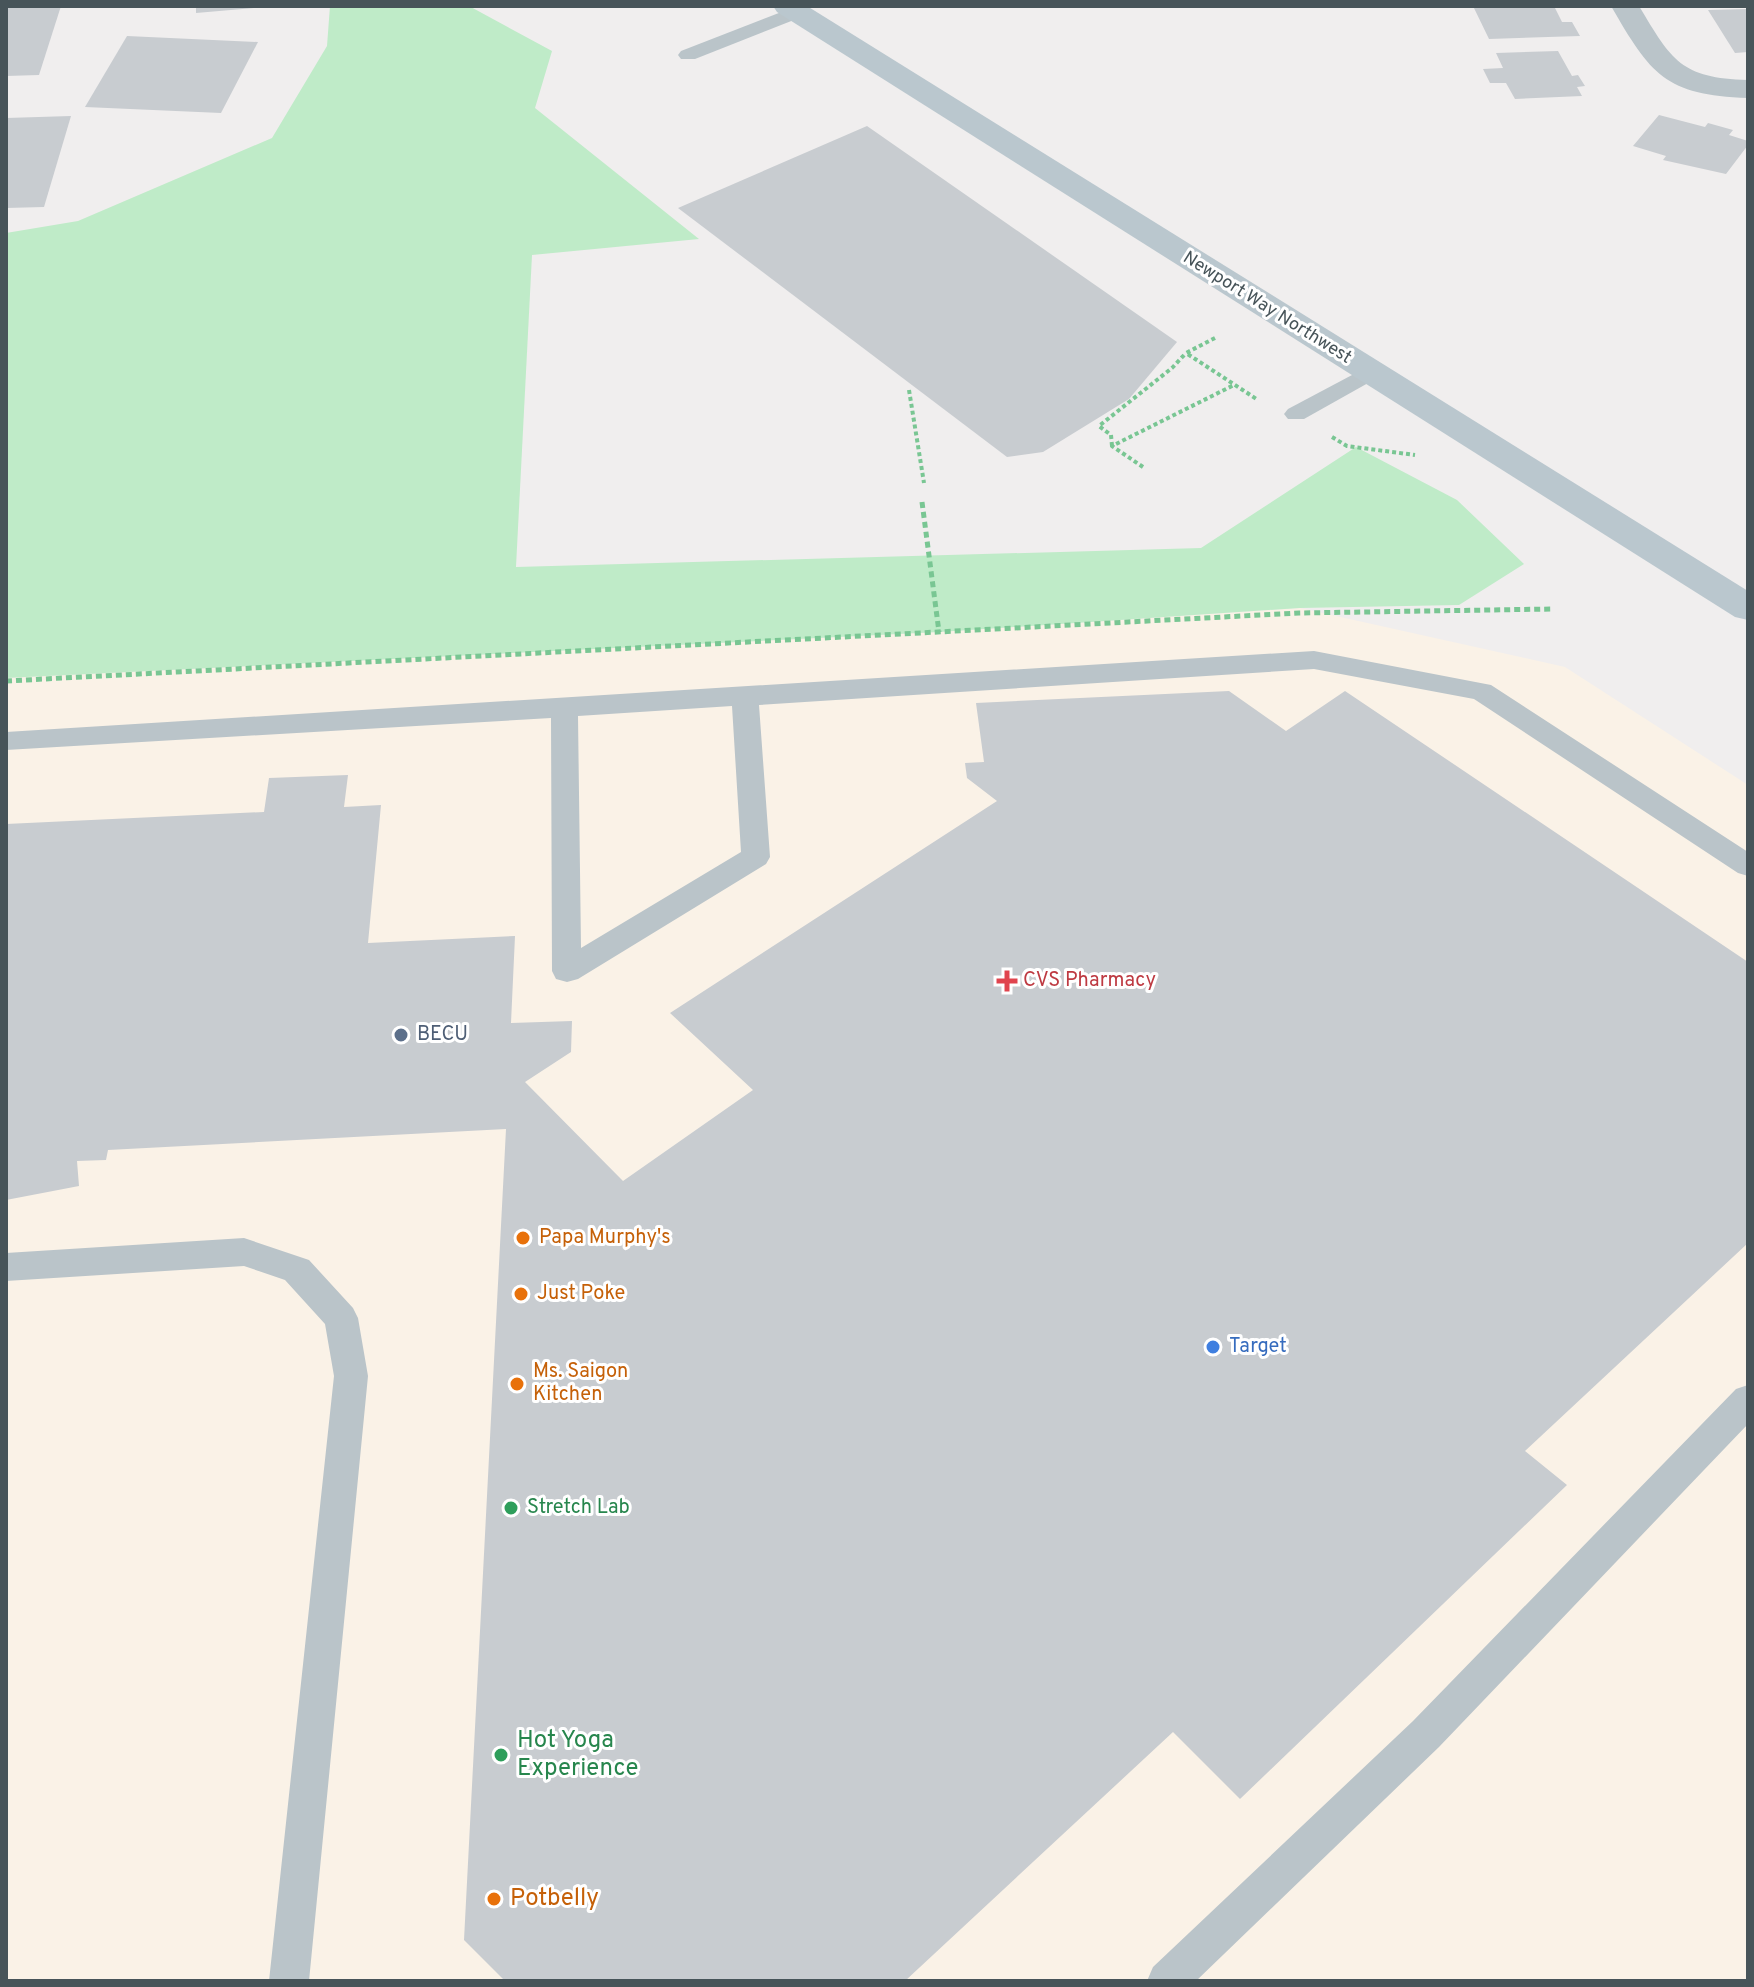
<svg xmlns="http://www.w3.org/2000/svg" width="1754" height="1987" font-family="Overpass,sans-serif">
<rect width="100%" height="100%" fill="#f0eeee"/>
<path fill="#faf2e7" d="M1300,608L1565,667L1748,785V1981H6V678L939,632Z"/>
<path fill="#bfebc8" d="M330,6H469L552,51L535,108L699,239L532,255L516,567L1201,548L1356,447L1457,500L1524,564L1459,605L1300,608L939,632L6,678V233L78,221L272,138L327,46Z"/>
<g fill="#c8ccd0">
<path d="M6,6H61L39,75L6,76Z"/>
<path d="M196,6H254V8L196,13Z"/>
<path d="M1473,6H1554L1562,22H1572L1580,36L1489,39Z"/>
<path d="M1748,9V52L1735,53L1708,10Z"/>
<path d="M127,36L258,42L221,113L85,107Z"/>
<path d="M1558,51L1572,76L1578,75L1585,86L1577,87L1582,96L1515,99L1506,83H1490L1483,69L1503,68L1496,53Z"/>
<path d="M1659,115L1705,127L1708,123L1733,130L1729,135L1748,141V145L1726,174L1663,160L1666,156L1633,146Z"/>
<path d="M71,116L44,207L6,208V118Z"/>
<path d="M867,126L1177,342L1129,399L1043,452L1007,457L678,208Z"/>
<path d="M1229,691L1286,731L1345,691L1748,962V1243L1525,1451L1567,1485L1240,1799L1173,1732L905,1981H505L464,1940L506,1129L108,1150L106,1160L77,1161L79,1186L6,1200V824L264,812L269,778L348,775L344,807L381,805L368,943L515,936L511,1023L572,1021L571,1052L525,1082L623,1181L753,1090L670,1013L997,801L967,778L965,763L984,762L976,703Z"/>
</g>
<g fill="none" stroke-linecap="round" stroke-linejoin="round">
<g stroke="#79c693" stroke-width="4" stroke-dasharray="4 3" stroke-linecap="butt">
<path d="M1215,338L1186,353L1258,400"/>
<path d="M909,390L924,483"/>
<path d="M1332,437L1347,446L1415,455"/>
<path d="M1112,446L1111,435L1099,426L1172,368L1186,353"/>
<path d="M1143,467L1112,446L1234,385"/>
</g>
<g stroke="#79c693" stroke-width="5" stroke-dasharray="6 4" stroke-linecap="butt">
<path d="M922,502L939,632"/>
<path d="M6,681L1299,613L1553,609"/>
</g>
<g fill="#bac4c9" fill-rule="evenodd">
<path d="M797,6L807,12L804,16L695,59H681L678,55L681,51Z"/>
<path d="M1369,366L1377,368L1381,373L1377,378L1304,419H1288L1284,414L1288,409Z"/>
<path d="M1314,651L1491,685L1748,852V876L1738,873L1474,699L1314,669L759,705L770,857L766,864L578,979L567,982L556,979L552,971L551,718L6,750V732ZM732,706L741,852L581,948L578,716Z"/>
<path d="M244,1238L309,1260L353,1308L358,1318L368,1376L309,1981H269L334,1376L325,1324L285,1280L244,1266L6,1281V1253Z"/>
<path d="M1748,1385V1424L1439,1747L1196,1981H1147L1153,1967L1413,1721L1736,1389Z"/>
</g>
<path fill="#bac4c9" fill-rule="evenodd" d="M1611,6H1639C1672,61 1681,78 1748,80V98C1665,95 1651,75 1611,6Z"/>
<path fill="#bac7ce" fill-rule="evenodd" d="M773,6H807L1748,591V620L1735,617L777,12Z"/>
</g>
<path fill="#e0444e" stroke="#fff" stroke-width="3" d="M1003 969h8v8h8v8h-8v8h-8v-8h-8v-8h8z"/>
<circle fill="#5c6f8a" stroke="#fff" stroke-width="3" cx="401" cy="1035" r="8"/>
<g fill="#e8710a" stroke="#fff" stroke-width="3">
<circle cx="523" cy="1238" r="8"/>
<circle cx="521" cy="1294" r="8"/>
<circle cx="517" cy="1384" r="8"/>
<circle cx="494" cy="1899" r="8"/>
</g>
<circle fill="#3f7fe0" stroke="#fff" stroke-width="3" cx="1213" cy="1347" r="8"/>
<g fill="#2e9e5b" stroke="#fff" stroke-width="3">
<circle cx="511" cy="1508" r="8"/>
<circle cx="501" cy="1755" r="8"/>
</g>
<g text-anchor="middle" dominant-baseline="central" stroke-width="6" stroke-linejoin="round" paint-order="stroke">
<g font-size="18" fill="#475459" stroke="#fff">
<text transform="translate(1267 308) rotate(32)">Newport Way Northwest</text>
</g>
<g font-size="20" fill="#be3a42" stroke="#fff" text-anchor="start">
<text x="1023" y="981">CVS Pharmacy</text>
</g>
<g font-size="20" fill="#4e5e75" stroke="#fff" text-anchor="start">
<text x="417" y="1035">BECU</text>
</g>
<g font-size="20" fill="#c56008" stroke="#fff" text-anchor="start">
<text x="539" y="1238">Papa Murphy's</text>
<text x="537" y="1294">Just Poke</text>
<text x="533" y="1372">Ms. Saigon<tspan x="533" dy="23">Kitchen</tspan></text>
</g>
<g font-size="20" fill="#366cbe" stroke="#fff" text-anchor="start">
<text x="1229" y="1347">Target</text>
</g>
<g font-size="20" fill="#27864d" stroke="#fff" text-anchor="start">
<text x="527" y="1508">Stretch Lab</text>
</g>
<g font-size="24" fill="#27864d" stroke="#fff" text-anchor="start">
<text x="517" y="1741">Hot Yoga<tspan x="517" dy="28">Experience</tspan></text>
</g>
<g font-size="24" fill="#c56008" stroke="#fff" text-anchor="start">
<text x="510" y="1899">Potbelly</text>
</g>
</g>
<rect width="1754" height="1987" fill="none" stroke="#475459" stroke-width="16"/>
</svg>
